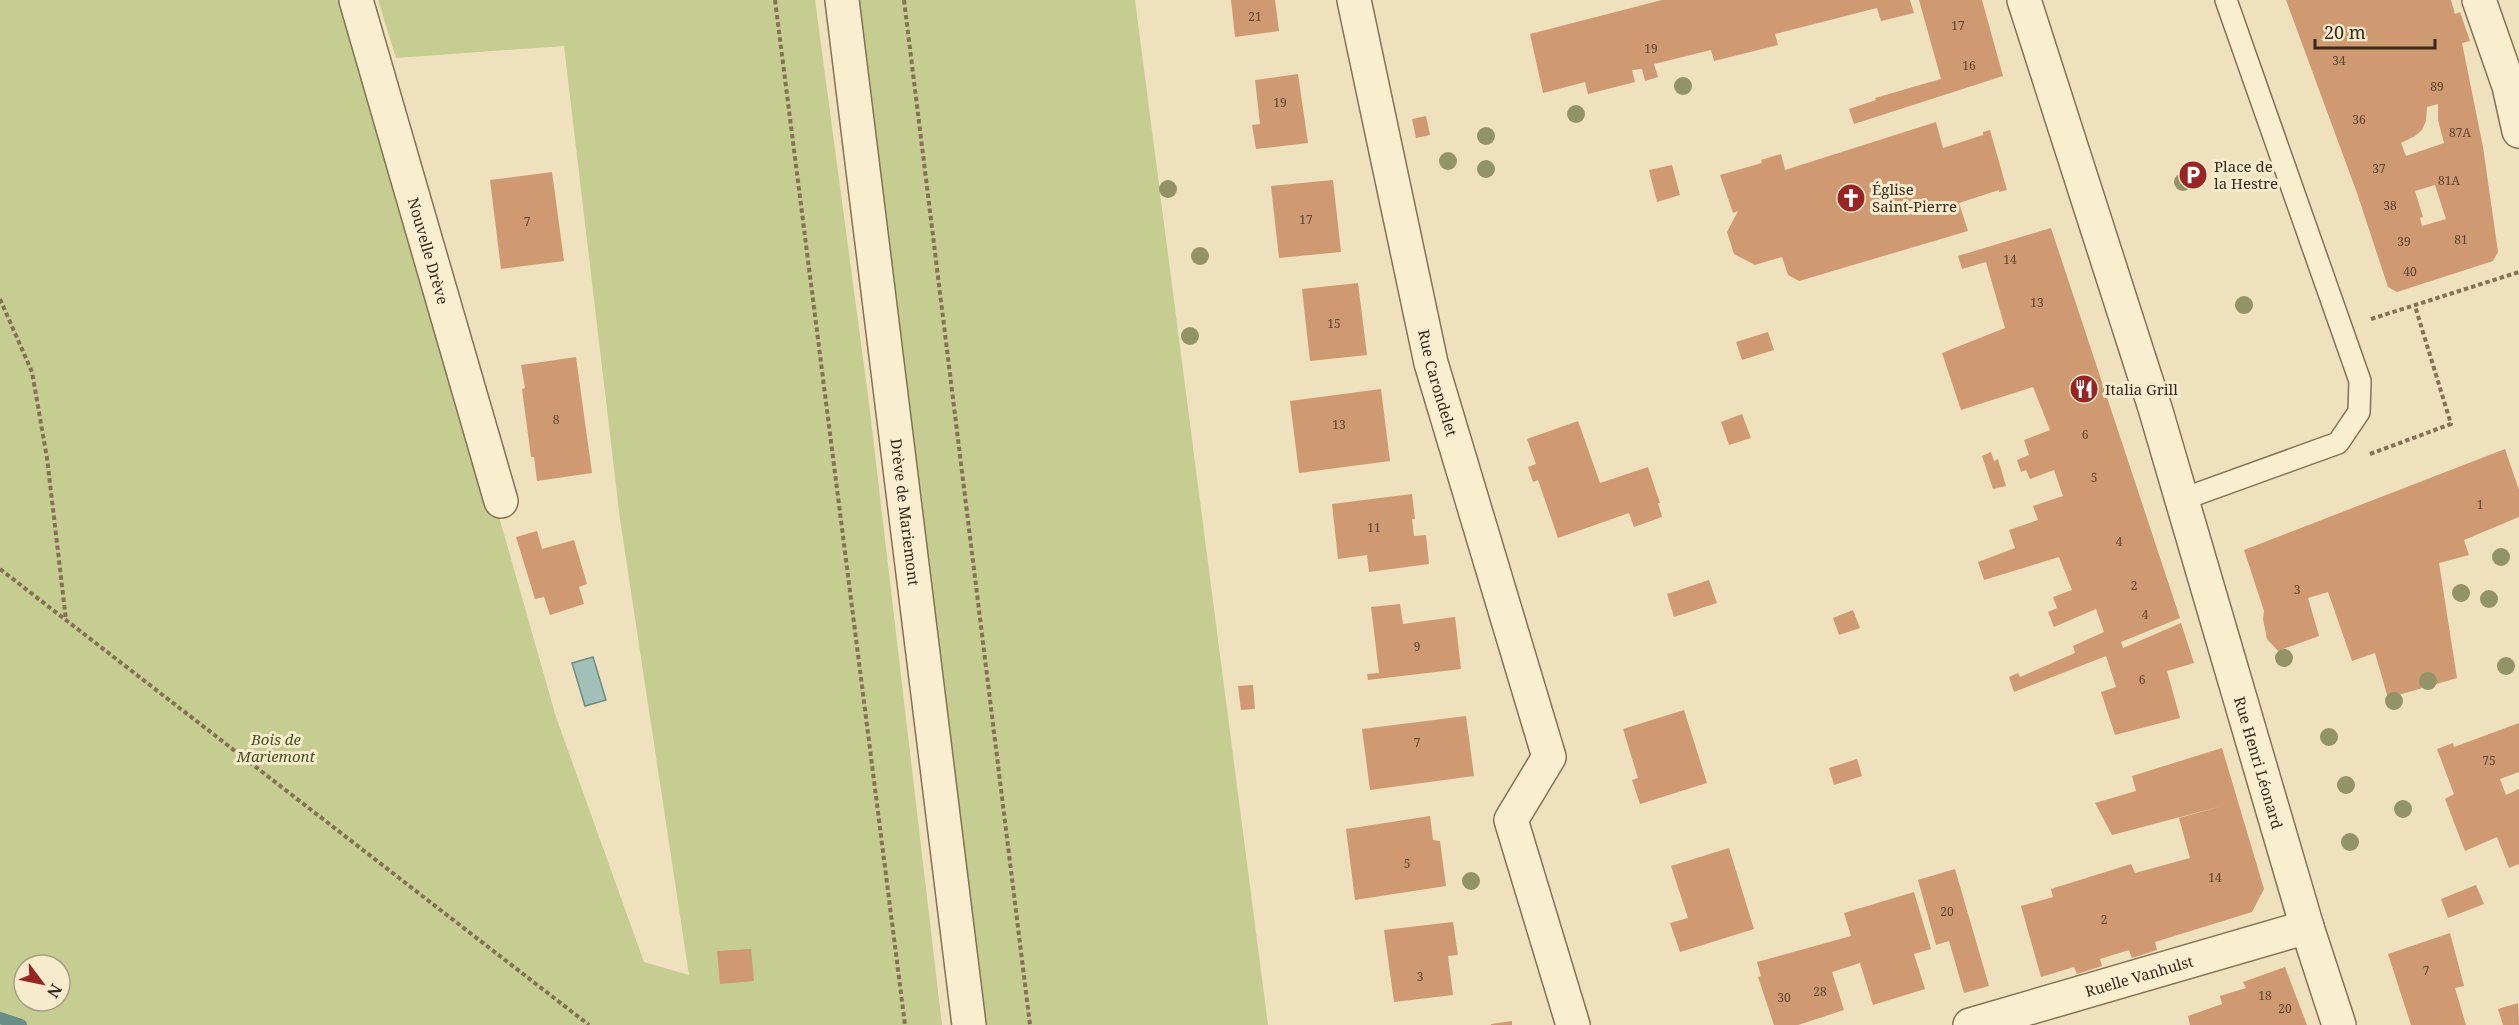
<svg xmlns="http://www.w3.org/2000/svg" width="2519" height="1025" font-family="'Noto Serif',serif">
<rect width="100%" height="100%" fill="#efe1bd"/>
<g fill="#c5cd91" fill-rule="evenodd">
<path d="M0,0H347L399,165L556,717L644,962L689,975L620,519L564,46L396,58L378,0H815L869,403L942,1025H0ZM24,965H60V1001H24Z"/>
<path d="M842,0H1135L1268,1025H969Z"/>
</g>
<path fill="#a1c0b7" stroke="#688e85" stroke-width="1.5" d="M593,657L606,700L585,706L572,663Z"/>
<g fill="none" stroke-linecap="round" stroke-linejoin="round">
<path stroke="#688e85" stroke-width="12" d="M0,1018L21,1025"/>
</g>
<g fill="#cf9a71" fill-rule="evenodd">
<path d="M1231,0H1275L1279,31L1235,37Z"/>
<path d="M1662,0H1910L1914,13L1881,21L1877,8L1775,34L1778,45L1714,61L1711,50L1654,64L1658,77L1645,81L1642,69L1632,70L1635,82L1588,94L1585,82L1543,93L1530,34Z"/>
<path d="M1919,0H1982L2003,76L1854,124L1849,109L1876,100L1875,98L1941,79Z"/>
<path d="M2286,0H2451L2455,14L2460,12L2470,41L2462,43L2483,147L2498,252L2493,261L2397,292L2388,287L2357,193ZM2438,104V120L2444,143L2406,156L2401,143L2415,136L2422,130L2426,121L2427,107ZM2435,185L2446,219L2422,226L2420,218L2423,217L2415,191Z"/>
<path d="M1298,74L1308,143L1256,149L1252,125L1260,124L1255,80Z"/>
<path d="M1426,116L1430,135L1416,138L1412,119Z"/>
<path d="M1936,122L1943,148L1983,135V132L1990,130L2007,190L1999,192V190L1959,203L1968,231L1799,281L1788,275L1782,257L1755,265L1734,254L1727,232L1738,211L1733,213L1720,175L1762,163L1761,160L1781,154L1785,170Z"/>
<path d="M1672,165L1680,195L1657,202L1649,170Z"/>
<path d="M552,172L564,261L501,269L490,180Z"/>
<path d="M1333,180L1341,252L1279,258L1271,186Z"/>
<path d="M2051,228L2180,618L2121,642L2123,648L2181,623L2194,663L2167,671L2180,718L2115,735L2101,692L2116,687L2106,656L2014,692L2009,677L2018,673L2020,677L2075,653L2073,646L2104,632L2096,609L2054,627L2048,612L2057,608L2053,597L2072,590L2059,557L1984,580L1978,562L2015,548L2009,530L2038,520L2033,506L2063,496L2054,470L2030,479L2026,470L2021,472L2017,460L2029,455L2024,440L2050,430L2033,387L1961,410L1942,353L2005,328L1986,262L1962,269L1958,256Z"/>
<path d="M1358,283L1367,355L1310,361L1302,289Z"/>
<path d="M1768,332L1774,350L1742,360L1736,342Z"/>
<path d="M576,357L592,473L537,481L534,457H531L522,389L525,388L521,365Z"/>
<path d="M1381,389L1390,461L1299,473L1290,401Z"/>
<path d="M1742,414L1751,438L1729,445L1721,422Z"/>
<path d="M1578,421L1600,483L1648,467L1660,503H1658L1662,517L1634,527L1629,513L1558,538L1538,480L1533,482L1528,467L1536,464L1527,439Z"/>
<path d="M2505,449L2519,490V517L2464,540L2469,555L2439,563L2457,678L2388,698L2375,653L2352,661L2328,592L2308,598L2319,636L2278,651L2267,639L2263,619L2264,611L2244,550Z"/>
<path d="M1991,452L1994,461L1998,459L2006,486L1993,489L1982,456Z"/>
<path d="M1412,494L1415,519H1412L1414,536L1426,535L1429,564L1369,572L1367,555L1338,559L1332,504Z"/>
<path d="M537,531L542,549L574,540L587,584L579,587L584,604L550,615L544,597L535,599L516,537Z"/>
<path d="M1709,580L1717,603L1674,617L1667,594Z"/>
<path d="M1400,604L1403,624L1455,617L1461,669L1368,680L1367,674L1379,673L1371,607Z"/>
<path d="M1853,610L1860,628L1839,635L1833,618Z"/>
<path d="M1253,685L1255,709L1241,710L1238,686Z"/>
<path d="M1684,710L1707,783L1640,804L1632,780L1638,778L1623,729Z"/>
<path d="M1466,716L1474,776L1370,790L1362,729Z"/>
<path d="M2519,723V772L2500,779L2506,795L2519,789V864L2509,868L2497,837L2465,851L2445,799L2454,794L2437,749L2453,743L2454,747Z"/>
<path d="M2222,748L2264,889L2252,912L2155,942L2157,950L2132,958L2129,950L2100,959L2102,966L2077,974L2074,967L2041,977L2021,906L2053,897L2051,889L2131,864L2135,873L2190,858L2179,818L2222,806L2112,835L2095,803L2136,791L2132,776Z"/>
<path d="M1857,759L1862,776L1834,785L1829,768Z"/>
<path d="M1430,816L1433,840L1440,841L1446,886L1355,900L1346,829Z"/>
<path d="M1729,848L1754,929L1680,952L1670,923L1688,918L1671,866Z"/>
<path d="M1955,869L1989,986L1964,993L1949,941L1936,945L1918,880Z"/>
<path d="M2476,885L2484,904L2448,918L2441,899Z"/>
<path d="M1914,892L1931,949L1914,954L1925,989L1873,1005L1860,963L1832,972L1844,1010L1798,1025H1774L1758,977L1761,976L1757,962L1851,936L1844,913Z"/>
<path d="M1453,922L1458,955L1448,956L1453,995L1394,1002L1384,930Z"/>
<path d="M2450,933L2464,986L2455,988L2466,1025H2411L2388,954Z"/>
<path d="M751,949L754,981L720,984L717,951Z"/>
<path d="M2285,967L2307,1025H2190L2188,1016L2222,1004L2220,996L2246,988L2243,982Z"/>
<path d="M2518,1003L2519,1025H2503L2498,1009Z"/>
<path d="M1512,1021V1025H1491V1024Z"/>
</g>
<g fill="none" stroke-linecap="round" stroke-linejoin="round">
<g stroke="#877156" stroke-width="24">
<path id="service" d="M2183,499L2338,443L2359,412L2360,381L2226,0"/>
</g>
<g stroke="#877156" stroke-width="36">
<g id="minor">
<path id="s1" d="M356,0L501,501"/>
<path id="s2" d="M1354,0L1431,363L1549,757L1511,820L1573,1025"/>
<path id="s3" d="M2024,0L2155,408L2307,927L2339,1025"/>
<path d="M2479,0L2509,86L2519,131"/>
<path id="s4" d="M1970,1025L2307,927"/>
</g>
</g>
<g stroke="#877156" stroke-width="36">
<g id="tertiary">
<path id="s5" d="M842,0L969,1025"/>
</g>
</g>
<g stroke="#877156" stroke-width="4" stroke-dasharray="4.5 3" stroke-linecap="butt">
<path d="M775,0L905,1025"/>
<path d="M904,0L1030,1025"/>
<path d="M0,299L32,372L47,458L66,620"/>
<path d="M2371,319L2519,272"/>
<path d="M2370,454L2451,424L2415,306"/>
<path d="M0,569L589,1025"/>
</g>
<use href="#service" stroke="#faeed0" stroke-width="21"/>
<use href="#minor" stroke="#faeed0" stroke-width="33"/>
<use href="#tertiary" stroke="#faeed0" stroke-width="33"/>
</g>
<g fill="#929367">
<circle cx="1683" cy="86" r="9"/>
<circle cx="1576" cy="114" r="9"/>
<circle cx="1486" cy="136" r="9"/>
<circle cx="1448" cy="161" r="9"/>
<circle cx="1486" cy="169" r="9"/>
<circle cx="2183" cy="182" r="9"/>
<circle cx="1168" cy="189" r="9"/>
<circle cx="1200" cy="256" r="9"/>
<circle cx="2244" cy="305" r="9"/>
<circle cx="1190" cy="336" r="9"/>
<circle cx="2501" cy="557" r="9"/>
<circle cx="2461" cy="593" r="9"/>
<circle cx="2489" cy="599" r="9"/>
<circle cx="2284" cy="658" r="9"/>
<circle cx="2506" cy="666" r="9"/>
<circle cx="2428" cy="681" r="9"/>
<circle cx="2394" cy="701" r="9"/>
<circle cx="2329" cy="737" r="9"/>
<circle cx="2346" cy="785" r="9"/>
<circle cx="2403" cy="809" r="9"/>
<circle cx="2350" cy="842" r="9"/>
<circle cx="1471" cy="881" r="9"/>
</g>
<defs>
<g id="parking-disc" transform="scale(1.5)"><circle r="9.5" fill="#982524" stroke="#f6ebcd"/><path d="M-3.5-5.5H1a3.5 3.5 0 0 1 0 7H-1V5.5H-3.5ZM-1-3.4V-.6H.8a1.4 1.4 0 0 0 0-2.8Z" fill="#fff"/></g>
<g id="church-disc" transform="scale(1.5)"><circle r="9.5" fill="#982524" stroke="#f6ebcd"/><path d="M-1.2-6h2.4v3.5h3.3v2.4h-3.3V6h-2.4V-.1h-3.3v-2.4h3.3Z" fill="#fff"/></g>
<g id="restaurant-disc" transform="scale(1.5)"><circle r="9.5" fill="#982524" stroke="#f6ebcd"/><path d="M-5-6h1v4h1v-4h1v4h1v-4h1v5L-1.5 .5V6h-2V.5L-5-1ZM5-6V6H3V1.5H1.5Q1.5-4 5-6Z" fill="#fff"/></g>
</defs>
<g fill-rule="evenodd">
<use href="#parking-disc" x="2193" y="175"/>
<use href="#church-disc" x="1851" y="198"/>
<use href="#restaurant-disc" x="2084" y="389"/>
</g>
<g text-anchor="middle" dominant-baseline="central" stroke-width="6" stroke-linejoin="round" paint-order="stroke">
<g font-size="12" fill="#5c4530">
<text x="1255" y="16">21</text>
<text x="1958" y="25">17</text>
<text x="1651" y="48">19</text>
<text x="2339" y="60">34</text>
<text x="1969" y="65">16</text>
<text x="2437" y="86">89</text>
<text x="1280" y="102">19</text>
<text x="2359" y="119">36</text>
<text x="2460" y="132">87A</text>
<text x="2379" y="168">37</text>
<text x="2449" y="180">81A</text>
<text x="2390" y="205">38</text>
<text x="1306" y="219">17</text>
<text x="527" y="221">7</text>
<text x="2461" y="239">81</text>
<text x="2404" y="241">39</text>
<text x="2010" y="259">14</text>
<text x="2410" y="271">40</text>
<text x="2037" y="302">13</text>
<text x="1334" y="323">15</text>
<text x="556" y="419">8</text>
<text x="1339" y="424">13</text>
<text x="2085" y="434">6</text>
<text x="2094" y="477">5</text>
<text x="2480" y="504">1</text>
<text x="1374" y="527">11</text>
<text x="2119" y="541">4</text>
<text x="2134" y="585">2</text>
<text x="2297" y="589">3</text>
<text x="2145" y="614">4</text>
<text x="1417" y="646">9</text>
<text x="2142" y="679">6</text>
<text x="1417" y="742">7</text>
<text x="2489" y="760">75</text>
<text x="1407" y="863">5</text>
<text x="2215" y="877">14</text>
<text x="1947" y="911">20</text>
<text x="2104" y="919">2</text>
<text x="2426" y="970">7</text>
<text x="1420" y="976">3</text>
<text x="1820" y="991">28</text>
<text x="2265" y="995">18</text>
<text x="1784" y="997">30</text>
<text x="2285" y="1008">20</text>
</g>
<g font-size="15" fill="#36291b" stroke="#f6ebcd" text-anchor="start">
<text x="2214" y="166">Place de<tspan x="2214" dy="17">la Hestre</tspan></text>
<text x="1872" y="189">Église<tspan x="1872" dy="17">Saint-Pierre</tspan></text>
<text x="2105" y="389">Italia Grill</text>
</g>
<g font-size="15" fill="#36291b" stroke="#f6ebcd">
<text stroke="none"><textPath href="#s1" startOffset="261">Nouvelle Drève</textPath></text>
<text stroke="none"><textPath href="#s2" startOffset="392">Rue Carondelet</textPath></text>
<text stroke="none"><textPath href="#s5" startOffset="516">Drève de Mariemont</textPath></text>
<text stroke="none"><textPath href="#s3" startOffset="798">Rue Henri Léonard</textPath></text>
<text stroke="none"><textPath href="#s4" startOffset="176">Ruelle Vanhulst</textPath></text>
</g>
<g font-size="15" font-style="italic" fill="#465321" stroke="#f6ebcd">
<text x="276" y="739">Bois de<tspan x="276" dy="17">Mariemont</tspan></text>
</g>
</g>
<g transform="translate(42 983) rotate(122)"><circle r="28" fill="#f6ebcd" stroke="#a99d86" stroke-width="1.5"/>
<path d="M0-4.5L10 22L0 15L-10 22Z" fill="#982524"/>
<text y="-9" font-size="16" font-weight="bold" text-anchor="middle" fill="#36291b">N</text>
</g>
<path d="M2315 39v9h120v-9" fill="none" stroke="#36291b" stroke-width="3"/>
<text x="2324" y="39" font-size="18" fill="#36291b" stroke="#f6ebcd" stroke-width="4.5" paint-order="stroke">20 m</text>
</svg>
